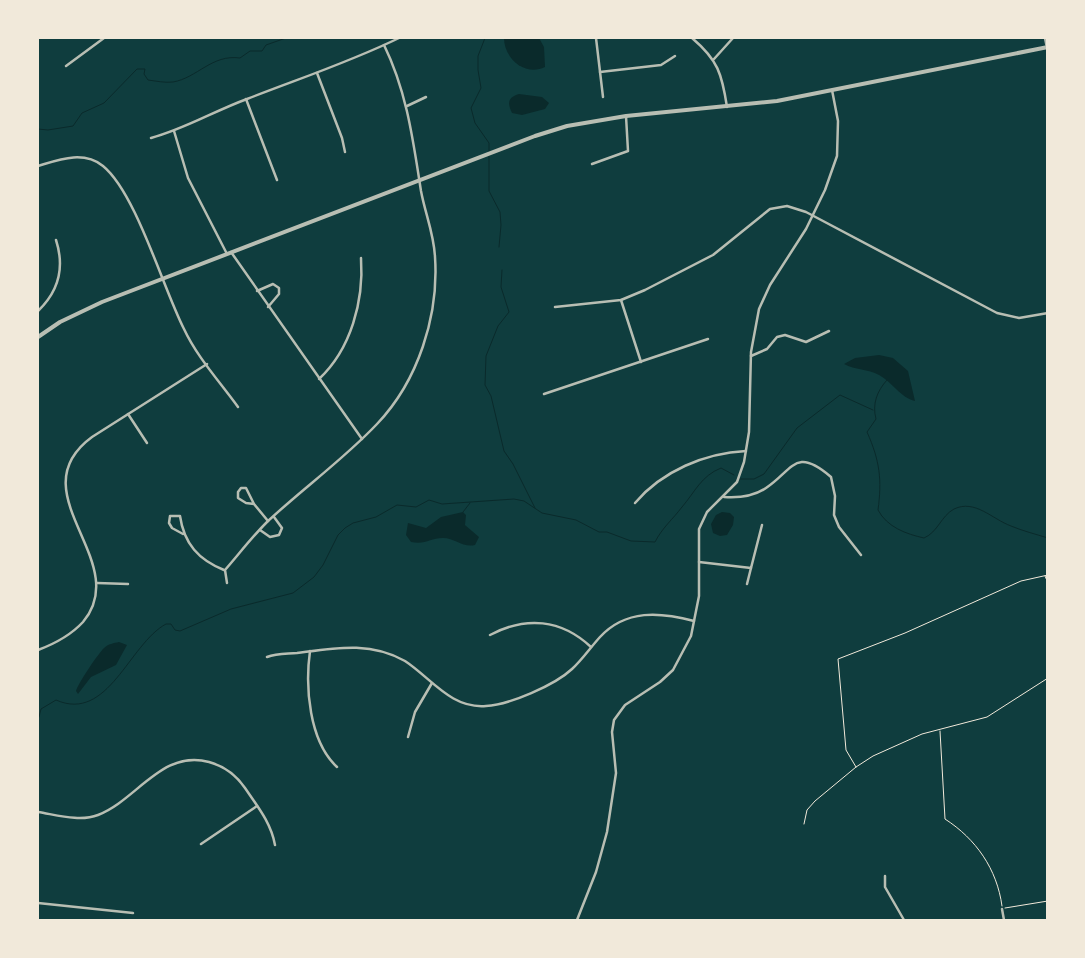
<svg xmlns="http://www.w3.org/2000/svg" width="1085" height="958" font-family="Roboto,sans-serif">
<rect width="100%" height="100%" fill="#0f3d3e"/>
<g fill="#0a2a2b">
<path d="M504,38H539L544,47L545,67C525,77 504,58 504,38Z"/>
<path d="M519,94L542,97L549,103L545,109L522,115L512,113C507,103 508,97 519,94Z"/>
<path d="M879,355L893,358L908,371L915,401C901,398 892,382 879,375C868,369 855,370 844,364L855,358Z"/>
<path d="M463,512L466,515L465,525L479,537L475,545C463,548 455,538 443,538C430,538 426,545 411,542L406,535L408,523L426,528L441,517Z"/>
<path d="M722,512L730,513L734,517L733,525L727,535L720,536L713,533L711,524L716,515Z"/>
<path d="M119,642L127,645L116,665L91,677L78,694L76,691C79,682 98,654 104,648C108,644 114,643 119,642Z"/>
</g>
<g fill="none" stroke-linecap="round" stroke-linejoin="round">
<g stroke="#0a2a2b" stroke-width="1">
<path d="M485,38L478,56V70L481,88L471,108L475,123L489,143V191L500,212L501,225L499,247"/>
<path d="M38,129L48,130L73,126L82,113L104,103L137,69H145L144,74L148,80C156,81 165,83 173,82C197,78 212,54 240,58L250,51H262L266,45L286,38"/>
<path d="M502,270L501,287L509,312L498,326L486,356L485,385L491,396L504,451L513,464L535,508"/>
<path d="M887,380C877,391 872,404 876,419L867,432C880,461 882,480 878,510C887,527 906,534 924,538C938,532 941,516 954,509C975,499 992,519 1011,526C1023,531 1035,534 1048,538"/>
<path d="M740,479H754L764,474L797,428L840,395L873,410"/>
<path d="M463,512L470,503"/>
<path d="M39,717L41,709L56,700C108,723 129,644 166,624H171L175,630L180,631L231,609L293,593L314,577L323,565L338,535L345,528L353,523L376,517L397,505L416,507L429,500L442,504L514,499L524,501L542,513L576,520L599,532H607L631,541L655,542C662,528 673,519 682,507C695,492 701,476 721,468L734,475"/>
<path d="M38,722V721"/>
</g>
<g stroke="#f1e9da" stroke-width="1">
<path d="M1045,576L1048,583"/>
<path d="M940,731L945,819C976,839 997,869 1002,906"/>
<path d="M856,767L846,750L838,659L905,633L1021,581L1048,575"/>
<path d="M804,824L807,810L815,801L856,767L873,756L922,734L987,717L1048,678"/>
<path d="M1005,908L1048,901"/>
</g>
<g stroke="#b8beb3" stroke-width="2.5">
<path d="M596,38L603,97"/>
<path d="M692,38C718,60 722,74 727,107"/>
<path d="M1045,38L1048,53"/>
<path d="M714,59L733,38"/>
<path d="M66,66L104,38"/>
<path d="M600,72L661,65L675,56"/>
<path d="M317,73L342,138L345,152"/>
<path d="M246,99L277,180"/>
<path d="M407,106L426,97"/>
<path d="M174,131L188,178L227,254"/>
<path d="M151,138C185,129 214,111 247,99C298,79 350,62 399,38"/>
<path d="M592,164L628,151L626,116"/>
<path d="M38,166C58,160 83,150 103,166C136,193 163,288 184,329C197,357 220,382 238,407"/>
<path d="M231,252L362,439"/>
<path d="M257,291L273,284L279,288V294L268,307"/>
<path d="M621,300L641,362"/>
<path d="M555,307L621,300L645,290L713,255L770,209L787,206L806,212L997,313L1019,318L1048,313"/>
<path d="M38,311C59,291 65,268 56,240"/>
<path d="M751,356L767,349L777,337L785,335L806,342L829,331"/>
<path d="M319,379C351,349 364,301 361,258"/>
<path d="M544,394L708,339"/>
<path d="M128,414L147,443"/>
<path d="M724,497C739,498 753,497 766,488C793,470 795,446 831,477L835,496L834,515L839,527L861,555"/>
<path d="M635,503C662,471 705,453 746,451"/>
<path d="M254,504L246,503L238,498V492L241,488H246L254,504L268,521"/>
<path d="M260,530L270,537L279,535L282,528L274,517"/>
<path d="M183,534L172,528L169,523L170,516H180C184,544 199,560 224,570"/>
<path d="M699,562L751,568L762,525"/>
<path d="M97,583L128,584"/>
<path d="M227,583L225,570C239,554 251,538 267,522C302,489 343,460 377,424C418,381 439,316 435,257C434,234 425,213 421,191C413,140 407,92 384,45"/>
<path d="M747,584L751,568"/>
<path d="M490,635C526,616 561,619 591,647"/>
<path d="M38,650C54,644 71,635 83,622C134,561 16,493 92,437L207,364"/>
<path d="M310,651C305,687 309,741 337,767"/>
<path d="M267,657C277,653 287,654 297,653C335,648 370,641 405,661C431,678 451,709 486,706C509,705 555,685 572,669C582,660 590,648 600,637C626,609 660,612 694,621"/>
<path d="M408,737L415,712L432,683"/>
<path d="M38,812C57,815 80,822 98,815C137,800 162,749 209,762C224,766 236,775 245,788C258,807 271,823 275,845"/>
<path d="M201,844L257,806"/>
<path d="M885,876V887L904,920"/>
<path d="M38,903L133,913"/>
<path d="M1002,909L1004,920"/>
<path d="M577,920L596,872L607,832L616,773L612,732L614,720L625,705L660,682L673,670L691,636L699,596V529L707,512L737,482L744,462L749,432L751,352L759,309L770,285L806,229L825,190L837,156L838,121L832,90"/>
</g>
<path stroke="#b8beb3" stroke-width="4" d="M38,337L60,322L102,302L535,136L567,126L626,116L777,101L1048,47"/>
</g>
<rect width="1085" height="958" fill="none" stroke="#f1e9da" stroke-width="78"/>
</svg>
